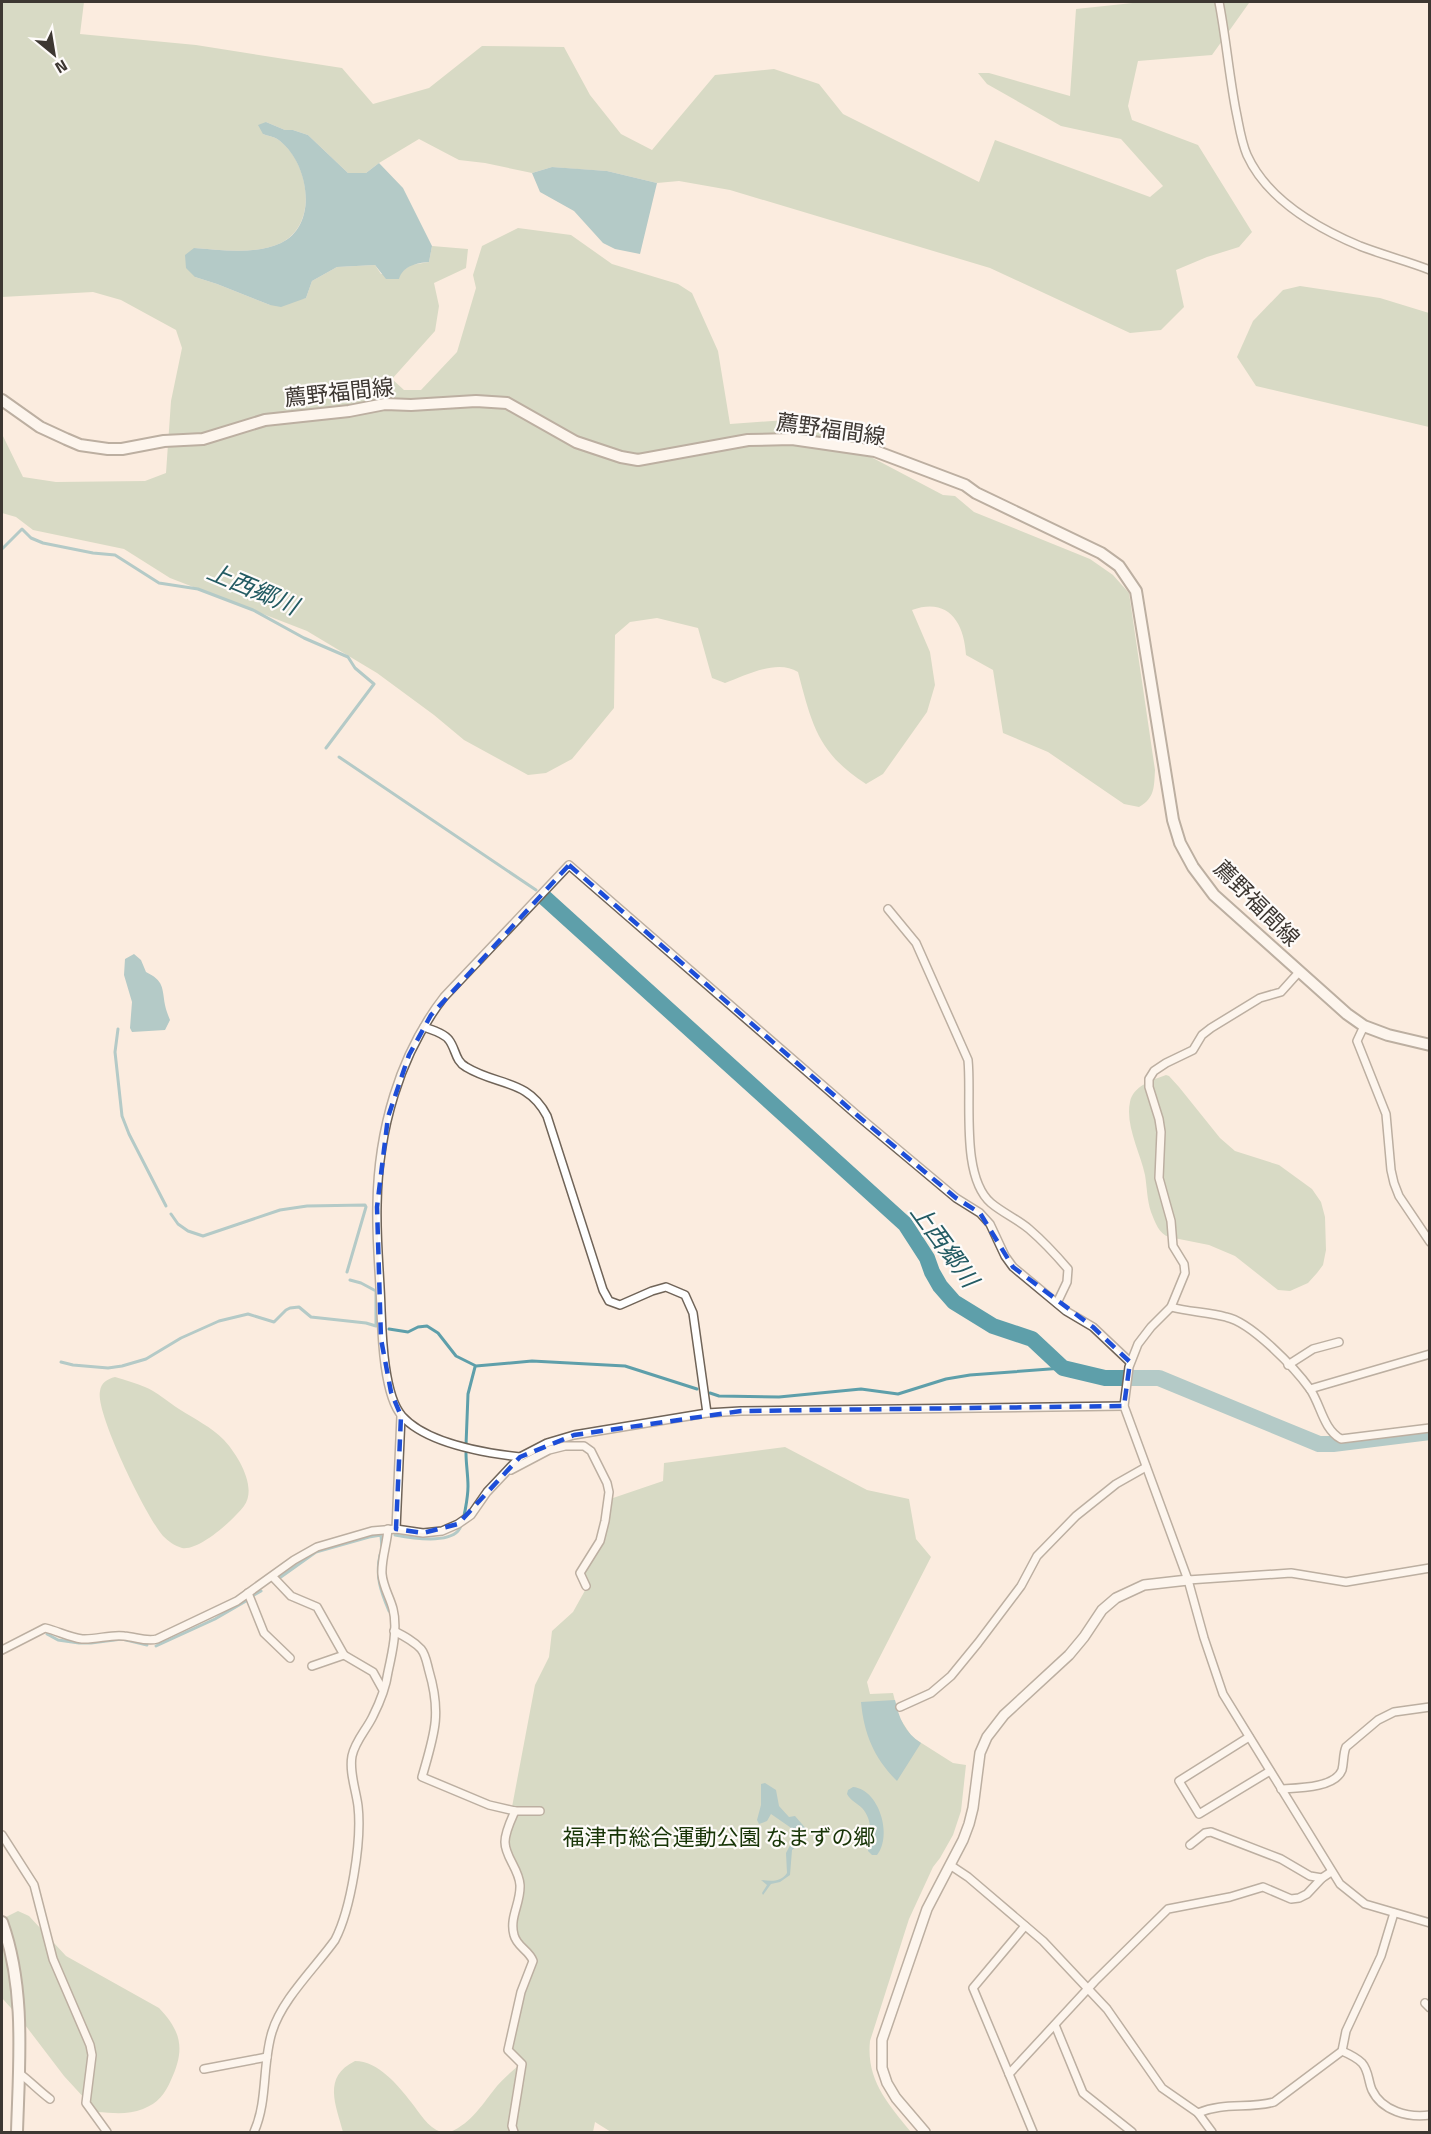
<svg xmlns="http://www.w3.org/2000/svg" width="1431" height="2134" font-family="'Titillium Web','Noto Sans JP',sans-serif">
<rect width="100%" height="100%" fill="#fbecdf"/>
<g fill="#aec3a6">
<path d="M2,2H84L80,34L196,45L342,68L373,104L429,88L482,46L564,47L590,95L621,134L652,150L715,75L774,69L819,84L843,114L979,182L995,140L1150,197L1163,186L1121,139L1061,126L987,84L978,73H989L1070,96L1076,9L1142,2H1239L1249,3L1212,55L1138,61L1128,106L1132,120L1198,145L1252,232L1239,247L1207,257L1176,270L1184,307L1161,330L1130,333L990,268L730,190L679,181L657,183L607,171L577,169L552,167L532,173L485,163L459,160L419,139L379,163L366,173H348L308,135L293,130H285L266,122L263,134C268,136 276,137 280,141C309,163 319,224 281,243C256,255 221,250 194,248L195,277L217,284L270,305L306,298L312,281L337,267L375,265L381,274L401,272L411,265L429,262L432,246L468,249L466,268L434,283L439,306L435,331L392,379L404,390H421L457,352L476,288L473,275L482,246L518,228L571,235L612,264L678,284L692,293L718,351L730,424L799,419L943,495L955,496L974,512L1090,559L1113,575L1129,593L1155,770C1154,787 1155,798 1139,807L1124,804L1048,752L1003,733L993,670L966,655C964,622 948,597 912,610L930,652L935,685L927,712L883,774L866,784C818,753 812,725 798,672C777,659 747,675 725,683L712,678L698,628L657,618L630,622L615,635L614,708L572,759L546,773L528,775L464,740L434,715L377,673L307,631L170,578L124,549L33,530L16,517L2,513V434L23,477L56,482L145,481L166,473L171,401L182,348L176,330L121,300L93,292L2,297Z"/>
<path d="M1300,286L1380,298L1429,313V427L1256,386L1237,357L1253,321L1283,290Z"/>
<path d="M1166,1075L1169,1076L1179,1087L1220,1138L1235,1151L1279,1165L1312,1189L1321,1202L1325,1217L1326,1250L1323,1265L1317,1273L1308,1283L1290,1291L1278,1290L1235,1256L1209,1245L1169,1237C1159,1234 1155,1222 1151,1212C1147,1200 1147,1187 1145,1175C1140,1152 1125,1125 1130,1102C1133,1086 1152,1080 1166,1075Z"/>
<path d="M115,1377C125,1380 136,1383 145,1387C157,1392 168,1402 179,1409C195,1419 211,1427 224,1440C237,1454 258,1487 244,1506C234,1519 200,1551 182,1548C175,1546 168,1541 163,1536C147,1518 95,1413 100,1391C101,1383 107,1379 115,1377Z"/>
<path d="M785,1447L867,1490L909,1499L916,1539L931,1557L867,1682L870,1694L893,1693L899,1717L912,1737L953,1763L966,1765L961,1811L953,1835L940,1858L933,1867L909,1919L870,2041C866,2080 888,2104 911,2132H611L595,2122L593,2132H450C472,2123 483,2103 497,2086C503,2079 511,2072 518,2066L504,2053C509,2021 519,1991 530,1961L511,1940L509,1929L510,1914L517,1896L518,1884L501,1845V1836L512,1807L535,1685L549,1657L552,1631L573,1612L588,1585L584,1575L601,1546L613,1498L663,1481L664,1463Z"/>
<path d="M18,1911L29,1916L66,1956L159,2008C182,2032 185,2050 171,2080C165,2094 158,2103 143,2109C128,2115 113,2113 97,2112L64,2076L19,2017L2,1998V1919Z"/>
<path d="M355,2061C378,2061 398,2085 411,2102C420,2113 427,2127 441,2132H343C336,2105 322,2077 355,2061Z"/>
</g>
<g fill="#5e9faa">
<path d="M266,122L285,130H293L308,135L348,173H366L379,163L403,188L432,246L429,262C416,263 403,266 399,279H386L375,265L337,267L312,281L306,298L281,307L270,305L217,284L195,277L186,268L185,255L194,248C221,250 256,255 281,243C319,225 309,164 280,141C276,137 268,136 263,134L258,125Z"/>
<path d="M552,167L607,171L657,183L640,254L615,249L603,243L574,211L540,192L532,173Z"/>
<path d="M134,954L141,960L146,972C164,981 162,987 165,1005C166,1010 168,1015 170,1020L165,1030L132,1032L130,1028L132,1002L124,975L125,959Z"/>
<path d="M895,1700C899,1718 905,1733 921,1743L897,1781C874,1758 864,1734 861,1702Z"/>
<path d="M765,1783L776,1790L779,1806L789,1817L795,1816L808,1831L806,1839L792,1850L790,1875L780,1882L771,1884L763,1895L762,1893L767,1885L761,1880C770,1881 780,1883 787,1873L786,1853L797,1832L771,1814L767,1821L759,1824L757,1820L761,1805V1784Z"/>
<path d="M853,1787C879,1789 893,1836 877,1855H872L868,1851C871,1836 873,1820 862,1808C857,1803 851,1801 847,1794L848,1790Z"/>
</g>
<g fill="none" stroke-linecap="round" stroke-linejoin="round">
<g stroke="#5e9faa" stroke-width="3">
<path d="M2,549L22,529L31,538L43,543L93,553L115,555L159,583L198,589L253,610L304,638L348,657L355,668L374,684L326,748"/>
<path d="M339,757L536,890"/>
<path d="M118,1029L115,1052L122,1116L129,1134L166,1206"/>
<path d="M171,1214L178,1224L188,1231L203,1236L280,1210L307,1206L365,1205L366,1207L347,1272"/>
<path d="M389,1329L408,1332L418,1327L427,1326L438,1333L456,1356L476,1366L532,1361L625,1366L697,1389"/>
<path d="M61,1362L73,1365L108,1368L122,1366L146,1359L181,1338L219,1321L248,1314L274,1322L286,1310L290,1308L299,1307L311,1317L366,1323L376,1326V1291L361,1283L350,1280"/>
<path d="M710,1393L719,1396L779,1397L861,1389L898,1394L946,1379L970,1375L1063,1368"/>
<path d="M466,1445L468,1394L475,1367"/>
<path d="M395,1535C411,1538 446,1544 458,1531C464,1525 468,1495 468,1486C468,1475 466,1464 466,1453"/>
<path d="M380,1555C375,1576 381,1592 389,1611"/>
<path d="M278,1579L316,1552L369,1537L381,1535L382,1549"/>
<path d="M254,1595L261,1591"/>
<path d="M47,1634L58,1640L79,1643H91L122,1639L147,1645"/>
<path d="M156,1646L215,1619L246,1601"/>
</g>
<path stroke="#5e9faa" stroke-width="16" d="M545,898L905,1224L927,1258L932,1272L940,1286L954,1302L993,1326L1032,1339L1063,1368L1105,1378H1159L1319,1444H1333L1430,1432"/>
<g stroke="#706458" stroke-width="10">
<g id="minor">
<path d="M1219,2C1226,38 1229,75 1236,111C1239,125 1241,141 1247,155C1267,199 1317,228 1360,246C1383,255 1407,261 1430,270"/>
<path d="M888,909L916,943L968,1060C972,1098 960,1176 991,1203C1003,1213 1017,1219 1029,1229C1043,1241 1056,1255 1068,1269L1067,1282L1057,1303"/>
<path d="M1299,972L1281,992L1260,998L1211,1028L1202,1035L1193,1050L1166,1063L1154,1071L1149,1079V1087L1159,1119L1161,1132L1159,1178L1171,1221L1173,1246L1184,1264L1185,1273L1171,1307L1151,1327L1138,1344L1129,1367L1124,1406L1188,1580L1204,1638L1223,1694L1340,1884L1365,1904L1430,1923"/>
<path d="M1364,1026L1357,1041L1386,1114L1391,1170L1394,1183L1399,1196L1430,1242"/>
<path d="M424,1027C432,1030 444,1033 449,1040C456,1049 455,1061 466,1067C497,1086 528,1079 547,1116L603,1290L609,1301L620,1305L652,1291L666,1287L685,1295L693,1313L707,1413"/>
<path d="M1171,1307C1189,1312 1208,1312 1226,1317C1251,1322 1295,1368 1310,1389C1321,1405 1323,1429 1341,1439L1430,1428"/>
<path d="M1288,1365L1313,1349L1339,1342"/>
<path d="M1310,1389L1430,1354"/>
<path d="M520,1457C485,1453 427,1444 402,1416C384,1396 382,1336 381,1310C380,1275 376,1240 377,1205C378,1131 399,1055 444,997L569,865L858,1116L956,1198L980,1213L990,1224L1005,1256L1013,1267L1066,1311L1093,1327L1130,1362"/>
<path d="M511,1470L549,1450L565,1446H584L591,1451L607,1483L609,1492L605,1521L600,1541L580,1573L586,1586"/>
<path d="M396,1529L401,1416"/>
<path d="M273,1577L291,1596L317,1607L344,1655L373,1672L383,1690"/>
<path d="M1188,1580L1291,1573L1346,1582L1430,1568"/>
<path d="M248,1593L264,1633L290,1658"/>
<path d="M394,1631C404,1636 414,1641 421,1649C426,1655 427,1664 429,1671C442,1715 434,1735 422,1777L489,1805L515,1811H540"/>
<path d="M2,1650L45,1628C58,1631 68,1637 82,1639C96,1640 111,1634 124,1636C136,1637 146,1642 157,1639L237,1601L294,1560L317,1547L372,1531L396,1529L423,1533L442,1531L458,1524L471,1515L487,1492L520,1457L547,1443L574,1435L707,1413L741,1411L1124,1406"/>
<path d="M312,1666L344,1655"/>
<path d="M900,1707L931,1693L951,1676L978,1643L1021,1586L1037,1556L1076,1516L1116,1484L1146,1467"/>
<path d="M1249,1737L1179,1781L1199,1814L1270,1771"/>
<path d="M1281,1789C1298,1788 1335,1788 1342,1770C1344,1762 1343,1754 1346,1747L1378,1720L1394,1712L1430,1707"/>
<path d="M2,1835L34,1885L53,1959L90,2045L92,2055L86,2103L107,2132"/>
<path d="M1190,1845L1205,1833L1211,1832L1281,1859L1310,1876L1322,1878"/>
<path d="M950,1865L968,1877L1043,1941L1107,2009L1162,2088L1198,2113L1212,2132"/>
<path d="M1425,2003L1430,2008"/>
<path d="M1055,2025L1083,2093L1132,2132"/>
<path d="M1342,2051C1349,2054 1357,2058 1362,2063C1369,2071 1368,2081 1372,2090C1382,2111 1408,2118 1430,2115"/>
<path d="M204,2069L267,2057"/>
<path d="M19,2073C30,2081 38,2090 50,2099"/>
<path d="M1009,2074L973,1988L1025,1926"/>
<path d="M1198,2113C1224,2102 1248,2109 1274,2102L1342,2051L1346,2031L1381,1956L1394,1913"/>
<path d="M254,2132C268,2101 262,2064 272,2032C282,1999 315,1968 335,1940C351,1909 362,1841 358,1806C356,1790 349,1772 352,1756C355,1741 367,1729 373,1716C380,1702 386,1687 388,1672C392,1654 398,1628 393,1609C390,1597 383,1587 382,1574C381,1560 387,1544 388,1529"/>
<path d="M514,2132L512,2126L522,2064L508,2050L521,1992L533,1961C529,1950 517,1947 514,1935C509,1917 521,1903 520,1885C519,1869 505,1857 505,1842C505,1832 511,1820 515,1811"/>
<path d="M1033,2132L1009,2074L1095,1981L1168,1909L1230,1897L1263,1887L1291,1899L1299,1898L1307,1894L1322,1878L1331,1872"/>
</g>
</g>
<g stroke="#706458" stroke-width="12">
<path id="tertiary" d="M925,2132L896,2098L887,2083L882,2068V2040L927,1909L963,1840L969,1824L973,1808L980,1753L987,1737L1004,1715L1069,1655L1084,1637L1102,1610L1116,1598L1144,1585L1188,1580"/>
</g>
<g stroke="#706458" stroke-width="14">
<g id="secondary">
<path d="M2,400L40,427L66,439L80,445L108,449H122L164,441L203,439L265,420L349,411L385,404L411,405L476,401L507,403L576,442L621,457L638,460L748,440L792,439L875,451L965,485L976,493L1101,553L1119,566L1136,591L1173,820L1180,843L1193,867L1214,895L1347,1014L1364,1026L1388,1035L1430,1045"/>
<path d="M2,1922C26,1989 19,2063 17,2132"/>
</g>
</g>
<use href="#minor" stroke="#fff" stroke-width="7"/>
<use href="#tertiary" stroke="#fff" stroke-width="9"/>
<use href="#secondary" stroke="#fff" stroke-width="10"/>
</g>
<path d="M0 0H1431V2134H0ZM569,865L858,1116L956,1198L980,1213L1013,1267L1093,1327L1130,1362L1124,1406L741,1411L574,1435L520,1457L458,1524L423,1533L396,1529L401,1416L391,1392L381,1339L377,1207L388,1117L409,1055L431,1015Z" fill="#fbecdf" fill-opacity=".55" fill-rule="evenodd"/>
<path fill="none" stroke="#1d4ed8" stroke-width="4.5" stroke-dasharray="12 8" stroke-linejoin="round" d="M569,865L858,1116L956,1198L980,1213L1013,1267L1093,1327L1130,1362L1124,1406L741,1411L574,1435L520,1457L458,1524L423,1533L396,1529L401,1416L391,1392L381,1339L377,1207L388,1117L409,1055L431,1015Z"/>
<g text-anchor="middle" dominant-baseline="central" stroke-width="4.5" stroke-linejoin="round" paint-order="stroke">
<g font-size="22" fill="#3d3732" stroke="#fefbf9">
<text transform="translate(339 392) rotate(-6)">薦野福間線</text>
<text transform="translate(831 429) rotate(8)">薦野福間線</text>
<text transform="translate(1257 903) rotate(45)">薦野福間線</text>
</g>
<g font-size="22" fill="#173406" stroke="#fefbf9">
<text x="719" y="1837">福津市総合運動公園 なまずの郷</text>
</g>
<g font-size="24" font-style="italic" fill="#235b63" stroke="#fefbf9">
<text transform="translate(253 588) rotate(23)">上西郷川</text>
<text transform="translate(945 1245) rotate(54)">上西郷川</text>
</g>
</g>
<rect width="1431" height="2134" fill="none" stroke="#3d3732" stroke-width="6"/>
<g transform="translate(54 54) rotate(150)" stroke="#fefbf9" stroke-width="4.5" paint-order="stroke">
<path d="M0-4.5L10 22L0 15L-10 22Z" fill="#3d3732"/>
<text y="-9" font-size="16" font-weight="bold" text-anchor="middle" fill="#3d3732">N</text>
</g>
</svg>
